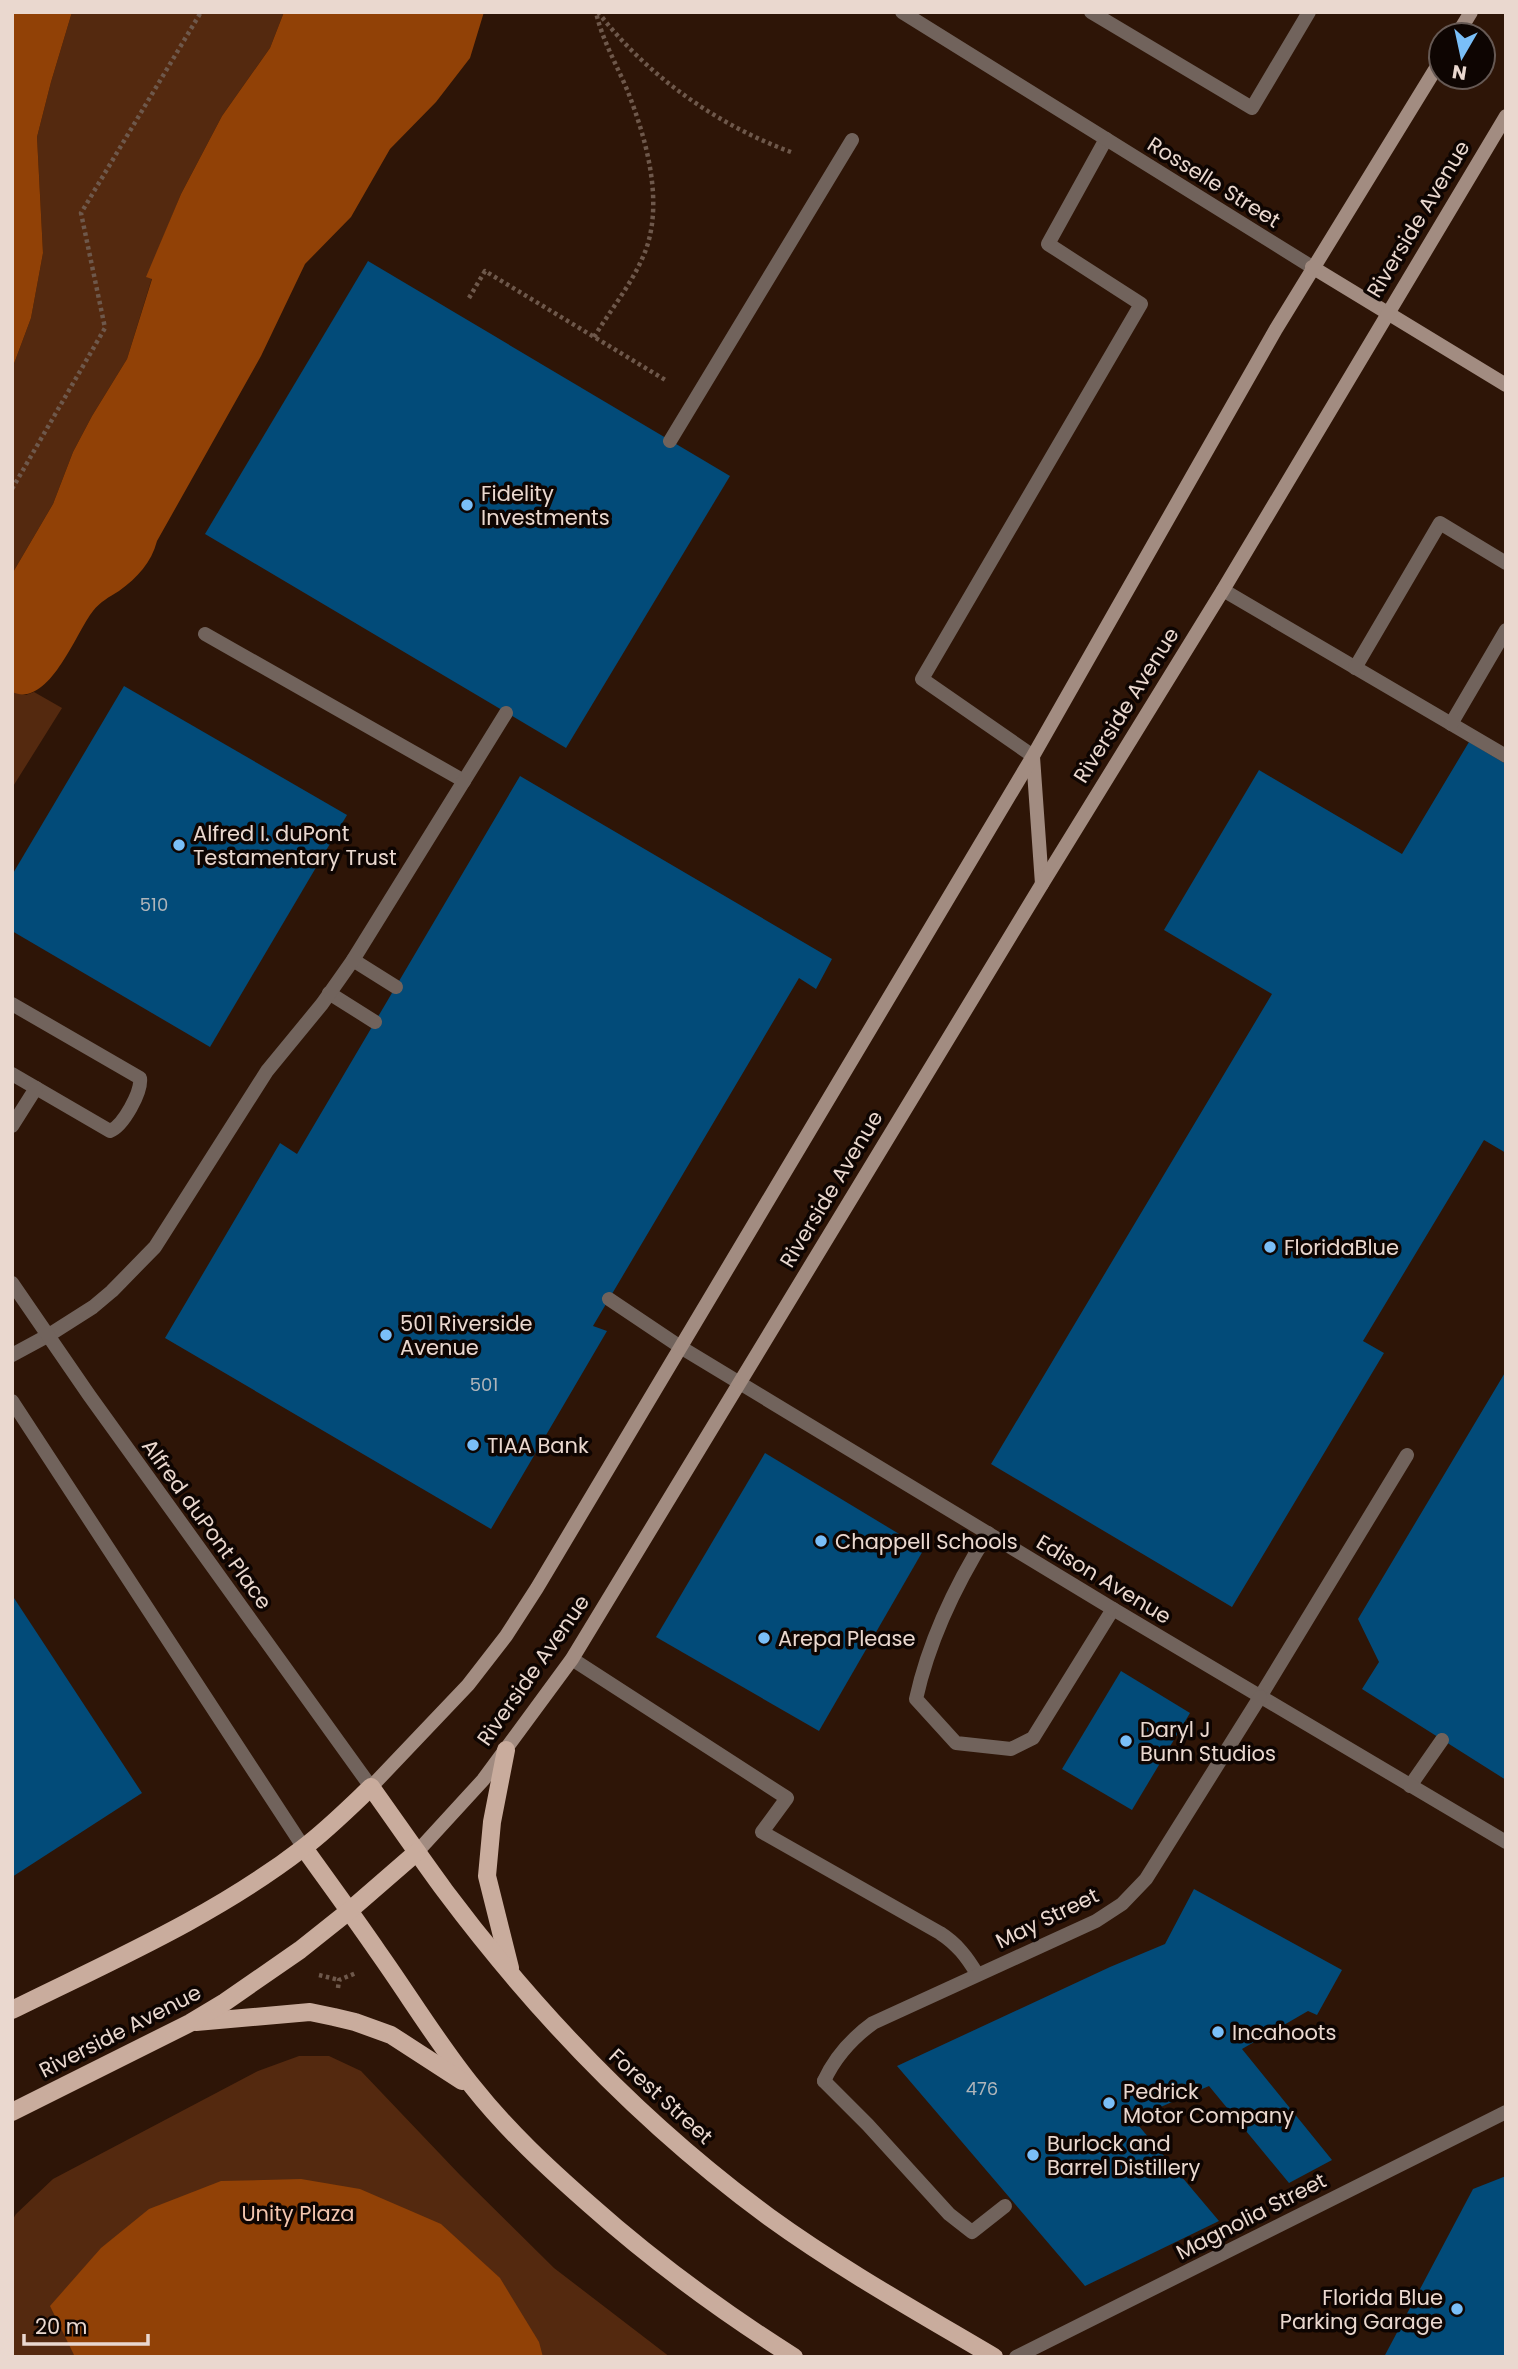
<svg xmlns="http://www.w3.org/2000/svg" width="1518" height="2369" font-family="Poppins,sans-serif">
<rect width="100%" height="100%" fill="#2e1507"/>
<g fill="#54290f">
<path d="M72,12H284L270,48L222,116L181,194L147,277L152,278L127,359L92,416L73,452L53,504L12,574V369L31,318L43,253L37,137L51,82Z"/>
<path d="M12,692L26,695L34,692L62,708L12,788Z"/>
<path d="M299,2056H329L361,2071L460,2175L554,2268L670,2357H12V2221L16,2214L53,2179L258,2071Z"/>
</g>
<g fill="#914106">
<path d="M12,12H72L51,82L37,137L43,253L31,318L12,369Z"/>
<path d="M284,12H484L470,58L436,102L390,149L351,217L305,264L261,356L157,541C151,563 138,577 119,591C109,597 100,602 93,611C76,632 49,709 12,692V574L53,504L73,452L92,416L127,359L152,279L146,277L181,194L222,116L270,48Z"/>
<path d="M301,2179L360,2189L441,2224L500,2278L539,2342L543,2357H75L50,2306L101,2248L149,2209L221,2181Z"/>
</g>
<g fill="#024b79">
<path d="M368,261L730,476L566,748L205,534Z"/>
<path d="M124,686L347,815L210,1047L12,931V875Z"/>
<path d="M1469,742L1506,764V1153L1484,1140L1363,1341L1384,1353L1232,1607L991,1464L1272,994L1164,930L1259,770L1402,854Z"/>
<path d="M520,776L832,959L816,989L799,978L593,1326L607,1331L491,1529L165,1338L280,1143L297,1154Z"/>
<path d="M1506,1371V1780L1362,1689L1379,1662L1358,1619Z"/>
<path d="M765,1453L924,1549L819,1731L656,1637Z"/>
<path d="M12,1595L142,1793L12,1877Z"/>
<path d="M1121,1671L1190,1713L1132,1810L1062,1769Z"/>
<path d="M1194,1889L1342,1970L1317,2015L1308,2011L1242,2049L1332,2160L1289,2183L1209,2086L1133,2119L1219,2221L1085,2286L897,2066L1110,1967L1165,1944Z"/>
<path d="M1506,2176V2357H1384L1473,2189Z"/>
</g>
<g fill="none" stroke-linecap="round" stroke-linejoin="round">
<g stroke="#6e584b" stroke-width="4.5" stroke-dasharray="3.5 3.5" stroke-linecap="butt">
<path d="M598,12C646,75 717,125 791,152"/>
<path d="M469,298L485,271L667,381"/>
<path d="M594,337C610,311 630,286 642,259C666,208 647,141 628,92C617,65 602,40 596,12"/>
<path d="M12,489L105,328L81,213L201,12"/>
<path d="M319,1975L339,1980"/>
<path d="M338,1988L339,1980L356,1973"/>
</g>
<g stroke="#71635c" stroke-width="14">
<path d="M1091,12L1252,108L1309,12"/>
<path d="M670,441L852,140"/>
<path d="M1223,590L1506,756"/>
<path d="M205,634L464,781"/>
<path d="M1355,668L1440,523L1506,563"/>
<path d="M1451,724L1506,630"/>
<path d="M1033,756L922,679L1141,304L1048,244L1106,139"/>
<path d="M353,960L396,987"/>
<path d="M329,993L375,1022"/>
<path d="M12,1004L140,1078C142,1092 123,1126 110,1131L12,1074"/>
<path d="M12,1126L36,1088"/>
<path d="M609,1299L682,1348"/>
<path d="M12,1355L49,1335L93,1307L112,1291L155,1247L267,1071L322,1004L353,960L506,713"/>
<path d="M988,1533C956,1584 929,1640 916,1699L956,1743L1011,1749L1033,1738L1113,1609"/>
<path d="M572,1659L787,1798L762,1832L940,1933C957,1944 967,1957 977,1974"/>
<path d="M1260,1697L1407,1455"/>
<path d="M1410,1786L1442,1740"/>
<path d="M824,2081L868,2125L949,2214L972,2232L1005,2206"/>
</g>
<g stroke="#71635c" stroke-width="14">
<path d="M902,12L1312,267"/>
<path d="M12,1283L89,1395L371,1787"/>
<path d="M682,1348L1113,1609L1506,1842"/>
<path d="M12,1401L304,1848"/>
<path d="M824,2081C835,2057 851,2039 873,2023L1096,1921L1122,1904L1146,1879L1260,1697"/>
<path d="M1016,2357L1506,2112"/>
</g>
<g stroke="#a28c81" stroke-width="14">
<path d="M1457,35L1471,12"/>
<path d="M1312,267L1506,385"/>
<path d="M1033,757L1042,884"/>
<path d="M371,1787L468,1685L506,1636L537,1588L1033,756L1276,329L1441,60"/>
<path d="M417,1852L483,1780L572,1659L1042,884L1223,590L1506,116"/>
</g>
<g stroke="#c9ac9d" stroke-width="18">
<path d="M506,1750L492,1822L487,1876L510,1968"/>
<path d="M304,1848C329,1883 354,1917 378,1952C410,1997 438,2044 473,2087C507,2130 548,2168 589,2204C653,2261 721,2311 794,2357"/>
<path d="M12,2010C111,1961 215,1916 303,1848C327,1830 349,1808 371,1787C396,1822 420,1857 445,1891C537,2014 645,2126 769,2217C841,2269 918,2312 994,2357"/>
<path d="M196,2022L310,2012L334,2017L355,2022L391,2035L462,2081"/>
<path d="M12,2112L190,2023L225,2002L300,1950L349,1911L417,1852"/>
</g>
</g>
<g fill="#7abff8" stroke="#0e0502" stroke-width="2.5">
<circle cx="467" cy="505" r="7"/>
<circle cx="179" cy="845" r="7"/>
<circle cx="1270" cy="1247" r="7"/>
<circle cx="386" cy="1335" r="7"/>
<circle cx="473" cy="1445" r="7"/>
<circle cx="821" cy="1541" r="7"/>
<circle cx="764" cy="1638" r="7"/>
<circle cx="1126" cy="1741" r="7"/>
<circle cx="1218" cy="2032" r="7"/>
<circle cx="1109" cy="2103" r="7"/>
<circle cx="1033" cy="2155" r="7"/>
<circle cx="1457" cy="2309" r="7"/>
</g>
<g text-anchor="middle" dominant-baseline="central" stroke-width="7" stroke-linejoin="round" paint-order="stroke">
<g font-size="18" fill="#b0b5ba">
<text x="154" y="904">510</text>
<text x="484" y="1384">501</text>
<text x="982" y="2088">476</text>
</g>
<g font-size="21" fill="#ead8cf" stroke="#0e0502">
<text transform="translate(1214 182) rotate(32)">Rosselle Street</text>
<text transform="translate(1418 219) rotate(-59)">Riverside Avenue</text>
<text transform="translate(1126 705) rotate(-58)">Riverside Avenue</text>
<text transform="translate(831 1189) rotate(-59)">Riverside Avenue</text>
<text transform="translate(207 1524) rotate(54)">Alfred duPont Place</text>
<text transform="translate(1104 1579) rotate(31)">Edison Avenue</text>
<text transform="translate(533 1670) rotate(-55)">Riverside Avenue</text>
<text transform="translate(1047 1918) rotate(-26)">May Street</text>
<text transform="translate(120 2031) rotate(-27)">Riverside Avenue</text>
<text transform="translate(661 2096) rotate(42)">Forest Street</text>
<text transform="translate(1251 2216) rotate(-27)">Magnolia Street</text>
</g>
<g font-size="21" fill="#ead8cf" stroke="#0e0502" text-anchor="start">
<text x="481" y="493">Fidelity<tspan x="481" dy="24">Investments</tspan></text>
<text x="193" y="833">Alfred I. duPont<tspan x="193" dy="24">Testamentary Trust</tspan></text>
<text x="1284" y="1247">FloridaBlue</text>
<text x="400" y="1323">501 Riverside<tspan x="400" dy="24">Avenue</tspan></text>
<text x="487" y="1445">TIAA Bank</text>
<text x="835" y="1541">Chappell Schools</text>
<text x="778" y="1638">Arepa Please</text>
<text x="1140" y="1729">Daryl J<tspan x="1140" dy="24">Bunn Studios</tspan></text>
<text x="1232" y="2032">Incahoots</text>
<text x="1123" y="2091">Pedrick<tspan x="1123" dy="24">Motor Company</tspan></text>
<text x="1047" y="2143">Burlock and<tspan x="1047" dy="24">Barrel Distillery</tspan></text>
<text x="1443" y="2297" text-anchor="end">Florida Blue<tspan x="1443" dy="24">Parking Garage</tspan></text>
</g>
<g font-size="21" fill="#f3c5ae" stroke="#0e0502">
<text x="298" y="2213">Unity Plaza</text>
</g>
</g>
<rect width="1518" height="2369" fill="none" stroke="#ead8cf" stroke-width="28"/>
<g transform="translate(1462 56) rotate(189)"><circle r="33" fill="#0e0502" stroke="#665954" stroke-width="2"/>
<path d="M0-5L12 26L0 18L-12 26Z" fill="#7abff8"/>
<text y="-10" font-size="19" font-weight="bold" text-anchor="middle" fill="#ead8cf">N</text>
</g>
<path d="M24 2334v10h124v-10" fill="none" stroke="#ead8cf" stroke-width="3.5"/>
<text x="35" y="2334" font-size="21" fill="#ead8cf" stroke="#0e0502" stroke-width="5" paint-order="stroke">20 m</text>
</svg>
